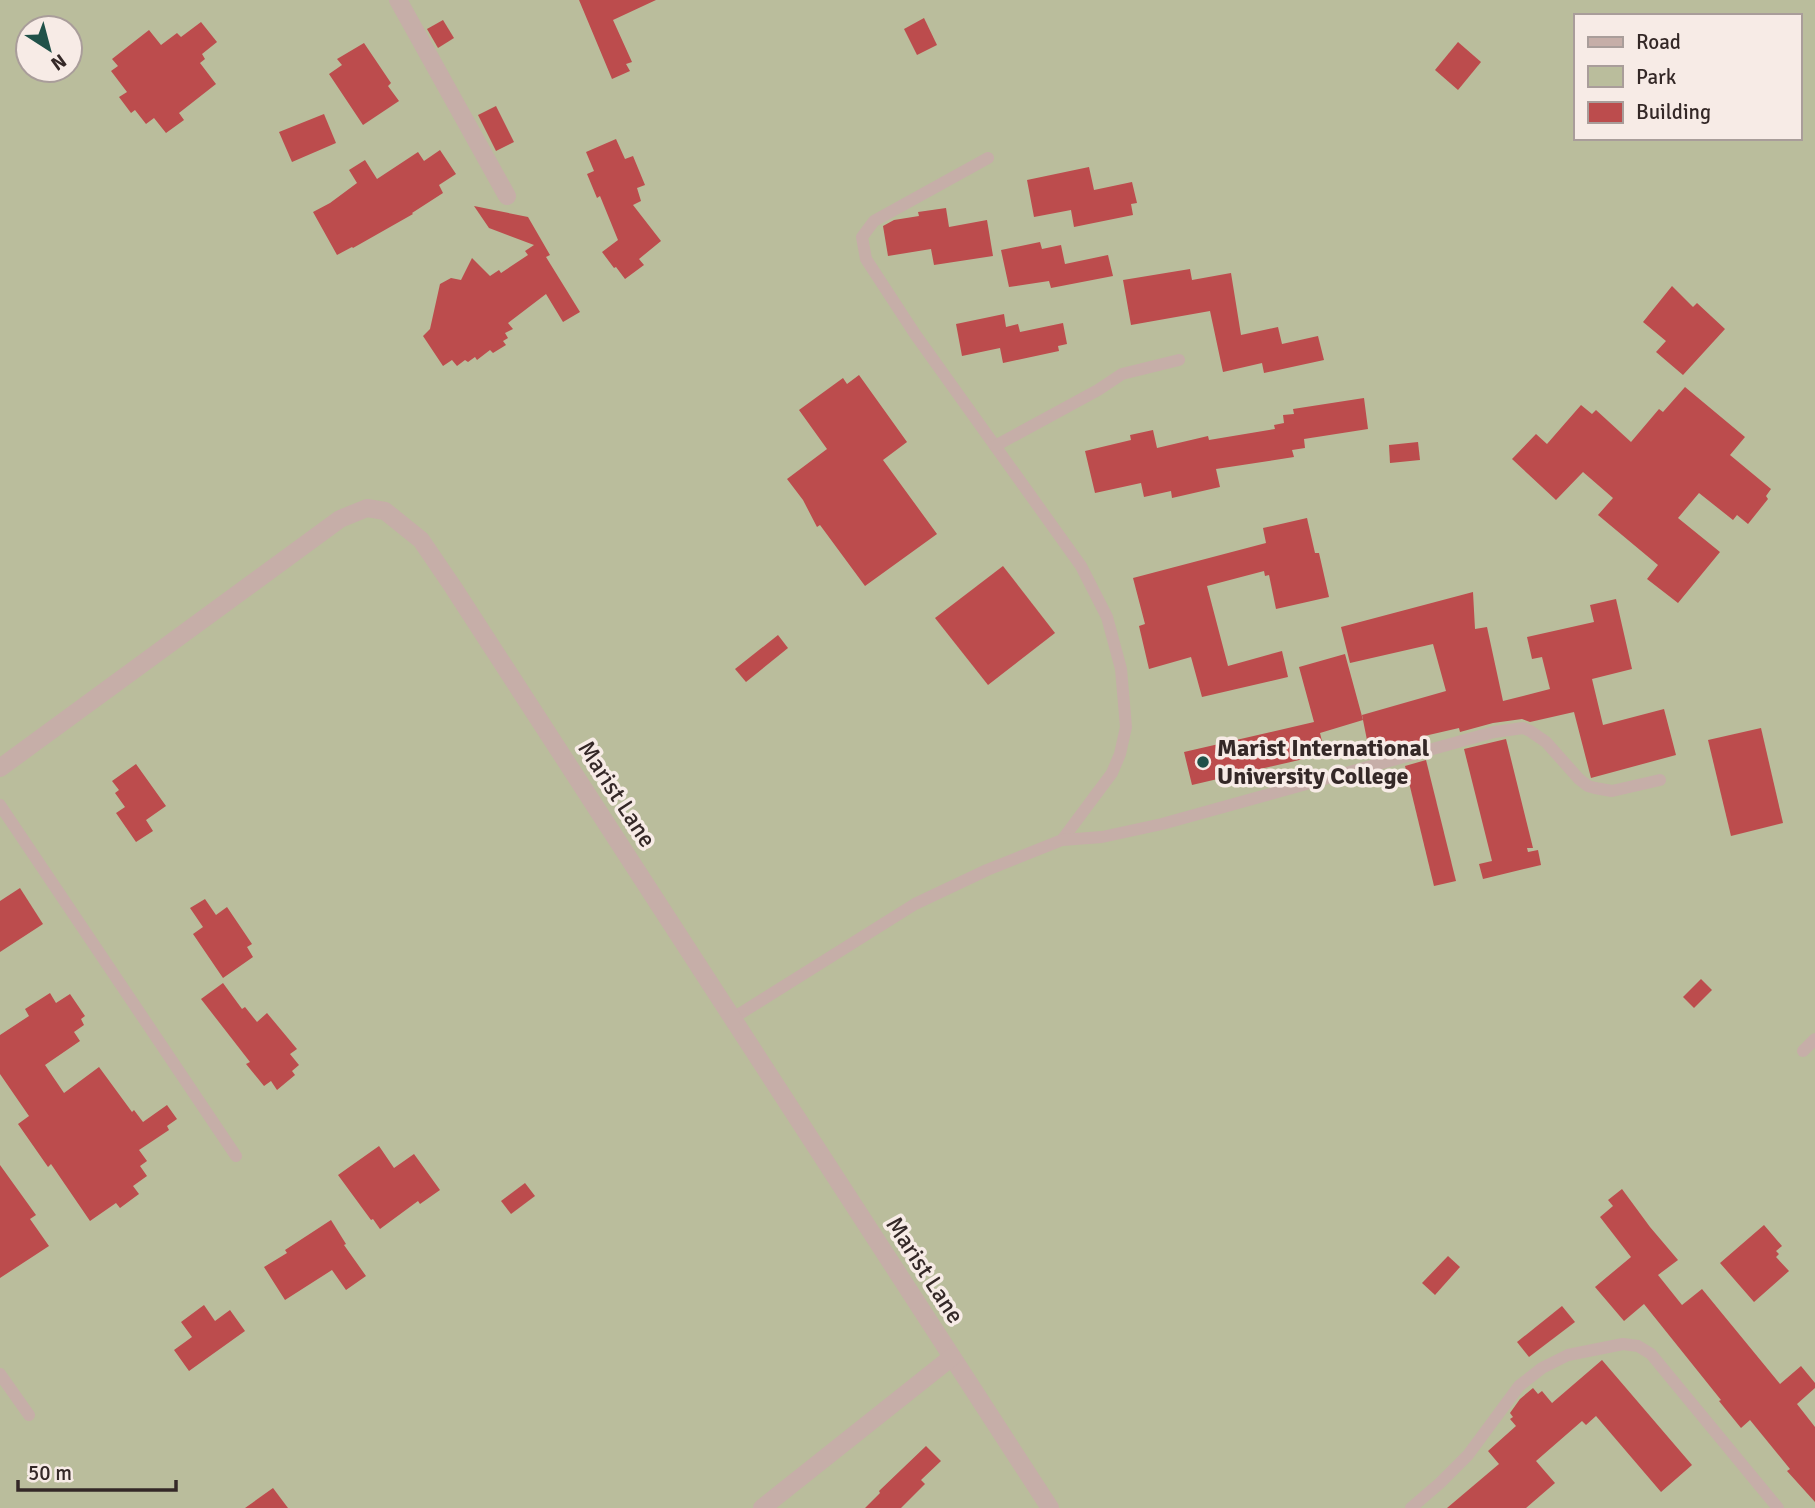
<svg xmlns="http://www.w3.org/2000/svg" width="1815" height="1508" font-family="Signika,sans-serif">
<rect width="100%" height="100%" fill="#efe0db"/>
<path fill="#babd9c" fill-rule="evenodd" d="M0,0H1815V1508H0ZM1575,16H1799V138H1575ZM28,28H70V70H28Z"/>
<g fill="#bc4c4d">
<path d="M579,0H656L613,20L632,62L626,64L630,71L612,79Z"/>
<path d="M924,18L937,45L917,55L904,29Z"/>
<path d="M443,20L454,38L438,48L427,29Z"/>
<path d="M201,22L217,42L202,54L205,59L200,63L216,84L179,113L184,120L166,133L154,118L146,124L135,110L131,113L119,97L127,92L111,71L118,66L112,59L149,30L161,45L177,33L181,37Z"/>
<path d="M1458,42L1481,62L1458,90L1435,70Z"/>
<path d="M364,43L391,83L388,86L399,101L363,125L329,74L342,65L337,59Z"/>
<path d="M496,106L514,142L496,151L478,115Z"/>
<path d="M324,114L336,143L292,162L279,132Z"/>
<path d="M616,139L625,159L633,156L645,185L637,188L641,201L633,205L661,241L639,259L644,265L625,279L616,267L614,268L602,252L618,240L600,196L597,198L587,174L594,171L586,152Z"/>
<path d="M440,150L456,174L439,185L443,193L412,213L413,214L353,248L352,247L337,255L313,212L330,203L357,183L349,170L365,160L377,179L418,152L424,161Z"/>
<path d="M1089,167L1094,190L1132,182L1137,203L1131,204L1133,215L1074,227L1071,210L1034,217L1027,180Z"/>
<path d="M474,206L528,217L550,255L546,257L580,312L563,322L546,294L508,323L513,329L505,333L508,338L503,341L506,345L493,353L490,350L477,360L475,357L468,362L465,360L457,366L452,360L443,366L423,336L430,329L440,284L451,278L461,280L472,258L490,276L499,270L501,273L528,255L525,251L534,245L489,228Z"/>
<path d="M946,208L949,227L987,220L993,256L934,265L931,249L888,256L883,226L894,220L919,216L918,212Z"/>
<path d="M1040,242L1042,249L1061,245L1065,264L1108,255L1113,276L1051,288L1049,281L1009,287L1001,250Z"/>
<path d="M1190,269L1192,280L1231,273L1241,335L1278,327L1282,344L1318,336L1324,360L1264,373L1262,363L1223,372L1210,311L1131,325L1123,280Z"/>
<path d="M1672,286L1693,307L1697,303L1725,329L1683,375L1656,352L1666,341L1643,322Z"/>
<path d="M1004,314L1006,327L1018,324L1020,332L1063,323L1067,344L1058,346L1059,351L1003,363L1000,348L962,356L956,324Z"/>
<path d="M859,375L907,442L883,460L937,534L865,586L820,525L817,527L803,500L787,479L827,449L799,410L843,378L847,384Z"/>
<path d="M1685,387L1745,437L1730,455L1771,489L1766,496L1768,499L1748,524L1737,515L1733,520L1699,493L1678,518L1720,552L1678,603L1647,579L1658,565L1598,515L1613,498L1583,472L1556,500L1512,459L1536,434L1547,444L1581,405L1592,414L1596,410L1631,442L1659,409L1663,412Z"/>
<path d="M1364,398L1368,429L1304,439L1305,448L1292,450L1294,457L1216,469L1220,487L1172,498L1171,491L1144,497L1141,483L1095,493L1085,451L1131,440L1130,435L1153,430L1157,448L1208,436L1209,440L1275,429L1274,425L1284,423L1283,415L1294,414L1293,409Z"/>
<path d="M1418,442L1420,460L1390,463L1389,445Z"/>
<path d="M1307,518L1315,553H1319L1329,597L1276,609L1269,575L1265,576L1264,571L1207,586L1228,666L1282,651L1288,677L1202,697L1191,657L1149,669L1139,626L1145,624L1133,578L1266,543L1263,528Z"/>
<path d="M1003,566L1055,633L988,685L935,618Z"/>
<path d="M1473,592L1475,629L1487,627L1503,701L1550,689L1542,657L1532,659L1527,637L1594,622L1590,605L1616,599L1632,669L1592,679L1603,725L1664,709L1676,755L1591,778L1574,712L1530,722L1522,719L1493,723L1460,732L1459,728L1420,737L1422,743L1401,749L1399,742L1369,750L1362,715L1446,691L1433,644L1350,663L1341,627Z"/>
<path d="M778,635L788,648L746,682L735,669Z"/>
<path d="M1345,654L1363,720L1320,733L1325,754L1192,785L1184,752L1314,722L1299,667Z"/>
<path d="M1761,728L1783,823L1731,836L1708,740Z"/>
<path d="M1506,739L1533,848H1527L1528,852L1538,850L1541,865L1483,879L1479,864L1492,861L1464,749Z"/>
<path d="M1426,760L1456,881L1434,886L1405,766Z"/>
<path d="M136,764L166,806L146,820L153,831L136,842L116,813L125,807L115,793L119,790L112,781Z"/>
<path d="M20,888L43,924L0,952V901Z"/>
<path d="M205,899L216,915L227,907L252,944L247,947L253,957L223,978L193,934L203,927L190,908Z"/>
<path d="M1701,979L1712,990L1694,1008L1683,997Z"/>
<path d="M223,983L242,1009L245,1007L257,1022L267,1013L297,1049L290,1054L299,1065L292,1071L295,1075L277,1090L271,1081L264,1086L246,1064L250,1062L201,999Z"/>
<path d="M50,993L56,1003L70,994L85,1016L81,1019L84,1025L74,1032L80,1041L45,1065L64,1093L99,1067L132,1112L134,1110L143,1122L167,1105L177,1119L167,1126L169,1130L139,1150L147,1161L140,1166L147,1176L133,1186L139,1194L120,1208L116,1203L90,1221L51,1164L48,1167L18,1124L29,1116L0,1074V1035L29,1016L25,1009Z"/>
<path d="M379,1146L394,1168L414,1154L440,1190L420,1204L418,1201L380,1229L373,1219L371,1220L338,1175Z"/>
<path d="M0,1165L36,1215L30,1219L49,1246L0,1278Z"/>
<path d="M525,1183L535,1196L511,1214L501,1201Z"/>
<path d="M1622,1189L1650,1227L1678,1260L1658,1275L1682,1305L1702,1289L1780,1384L1801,1366L1815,1383V1388L1797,1404L1815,1427V1502L1787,1471L1790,1469L1750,1420L1741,1428L1719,1401L1721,1400L1644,1304L1624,1321L1595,1287L1631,1257L1600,1217L1613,1206L1608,1200Z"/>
<path d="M331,1220L346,1244L344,1245L366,1276L346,1290L332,1270L285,1300L264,1267L287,1253L285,1250Z"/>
<path d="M1764,1225L1782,1246L1776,1251L1779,1254L1776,1257L1789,1271L1754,1302L1720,1263Z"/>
<path d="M1448,1256L1460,1267L1435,1295L1422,1283Z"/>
<path d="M204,1305L215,1321L230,1310L245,1331L189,1371L174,1350L192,1337L181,1322Z"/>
<path d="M1562,1306L1575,1322L1529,1357L1517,1342Z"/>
<path d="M1602,1360L1692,1465L1661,1492L1596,1416L1586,1425L1582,1421L1536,1461L1555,1483L1526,1508H1447L1499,1464L1488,1451L1516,1426L1510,1419L1513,1417L1510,1413L1520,1399L1533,1388L1538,1394L1542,1391L1552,1403Z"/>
<path d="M926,1446L941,1461L921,1480L925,1484L901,1508H865L880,1493L879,1491Z"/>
<path d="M273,1488L288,1508H245Z"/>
</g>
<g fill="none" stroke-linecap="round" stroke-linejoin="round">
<g stroke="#c6aea8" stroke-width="12">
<path d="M988,158L874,221L862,237L866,259L915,334L1081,566L1107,617L1121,669L1126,727L1120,754L1112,773L1062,840"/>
<path d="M995,446L1098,390L1122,374L1179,360"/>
<path d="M0,805L236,1156"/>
<path d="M733,1018L915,904L987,870L1062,840L1102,837L1162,824L1494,732L1523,728L1530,731L1546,742L1579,779L1588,786L1595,788L1612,791L1660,780"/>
<path d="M1803,1051L1815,1039"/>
<path d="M0,1374L29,1415"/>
<path d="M1411,1508L1440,1483L1468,1455L1519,1386L1542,1368L1568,1355L1623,1344L1638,1346L1651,1354L1778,1508"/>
</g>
<g stroke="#c6aea8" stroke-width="18">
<path d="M398,0L507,196"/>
<path d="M0,768L340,519L367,508L385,511L421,540L453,587L1050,1508"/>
<path d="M762,1508L952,1357"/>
</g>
</g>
<circle fill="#205149" stroke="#f7ebe6" stroke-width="2.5" cx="1203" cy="762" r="7"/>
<g text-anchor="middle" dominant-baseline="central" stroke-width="7" stroke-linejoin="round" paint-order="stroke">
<g font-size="24" font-weight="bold" fill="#342827" stroke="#f7ebe6" text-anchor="start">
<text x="1217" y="748">Marist International<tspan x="1217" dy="28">University College</tspan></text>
</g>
<g font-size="24" fill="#342827" stroke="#f7ebe6">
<text transform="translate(617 794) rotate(57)">Marist Lane</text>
<text transform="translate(925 1270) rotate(57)">Marist Lane</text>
</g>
</g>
<rect x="1574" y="14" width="228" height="126" fill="#f7ebe6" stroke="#a99d9a" stroke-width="2"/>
<rect x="1588" y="37" width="35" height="10" fill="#c6aea8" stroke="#a99d9a" stroke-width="2"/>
<text x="1636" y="49" font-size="21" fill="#342827">Road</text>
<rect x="1588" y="66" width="35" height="21" fill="#babd9c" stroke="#a99d9a" stroke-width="2"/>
<text x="1636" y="84" font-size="21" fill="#342827">Park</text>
<rect x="1588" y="102" width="35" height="21" fill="#bc4c4d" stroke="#a99d9a" stroke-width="2"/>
<text x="1636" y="119" font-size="21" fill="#342827">Building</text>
<g transform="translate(49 49) rotate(144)"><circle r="33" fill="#f7ebe6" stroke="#a99d9a" stroke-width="2"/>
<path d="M0-5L12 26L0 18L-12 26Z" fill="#205149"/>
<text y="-10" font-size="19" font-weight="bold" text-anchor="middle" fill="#342827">N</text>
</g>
<path d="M18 1480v10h158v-10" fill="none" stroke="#342827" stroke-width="3.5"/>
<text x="28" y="1480" font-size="21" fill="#342827" stroke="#f7ebe6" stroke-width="5" paint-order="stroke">50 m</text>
</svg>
